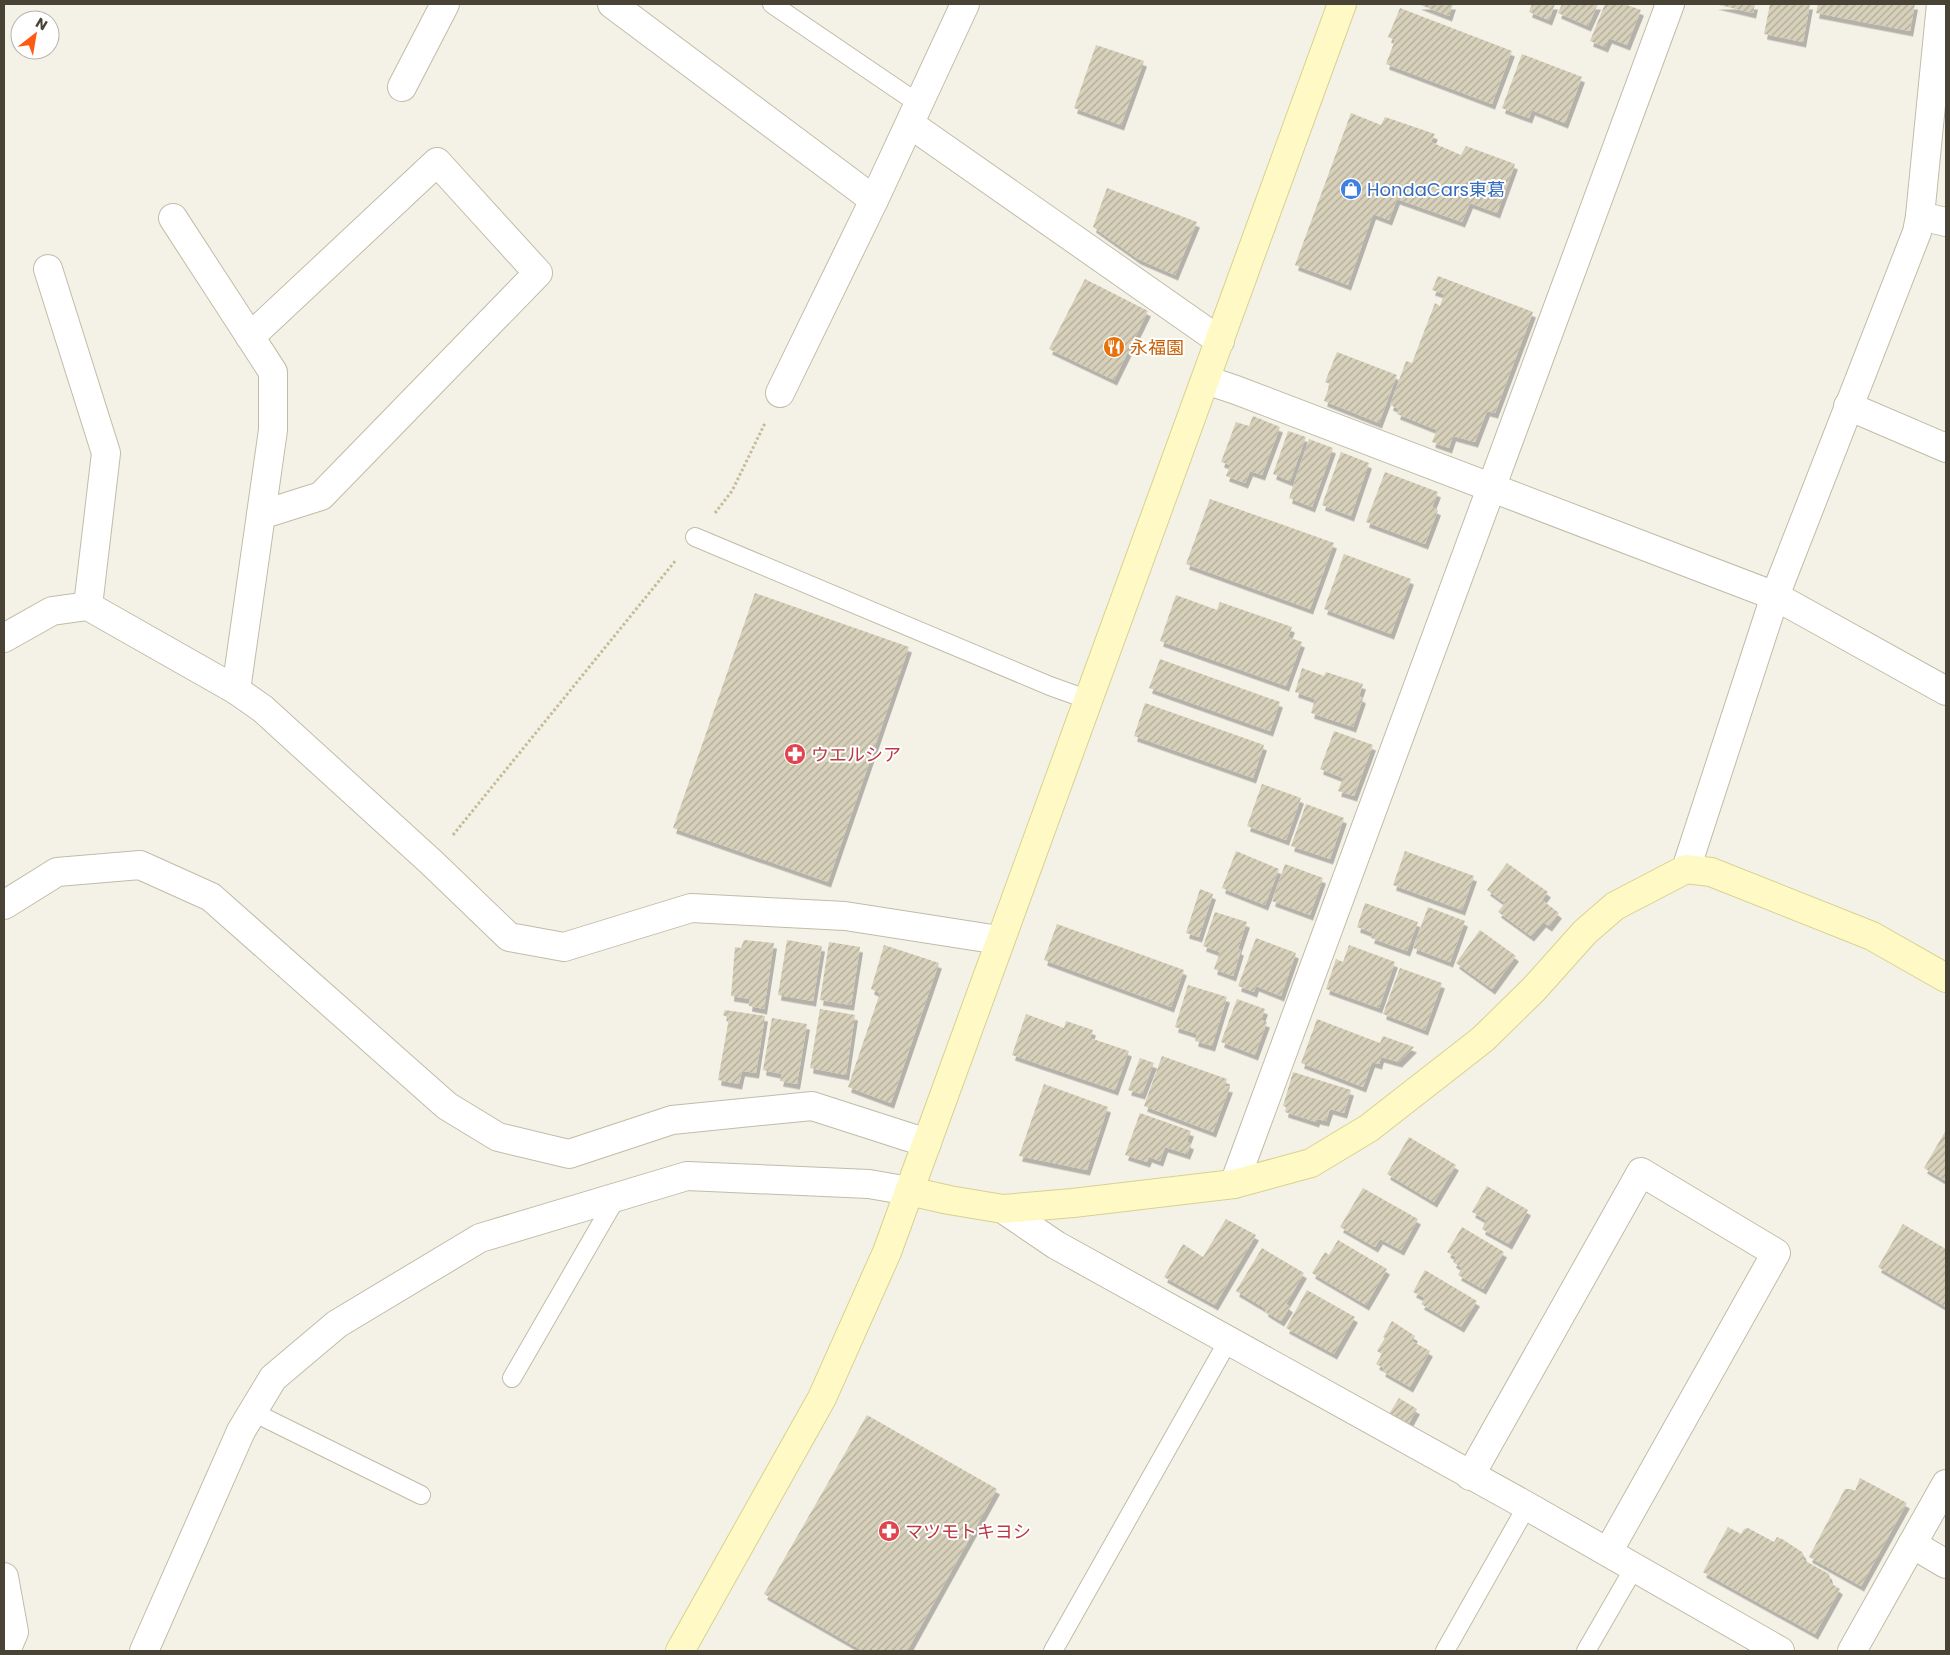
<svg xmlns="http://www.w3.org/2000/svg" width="1950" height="1655" font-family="Poppins,'Noto Sans JP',sans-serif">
<defs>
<pattern id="building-hatch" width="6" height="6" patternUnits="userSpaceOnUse" patternTransform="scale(1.25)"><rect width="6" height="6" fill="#d7d0ba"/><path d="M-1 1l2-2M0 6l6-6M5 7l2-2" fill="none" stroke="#b0aa98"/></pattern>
<filter id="shadow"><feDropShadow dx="3" dy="5.5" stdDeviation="0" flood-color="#0004"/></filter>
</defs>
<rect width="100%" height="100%" fill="#f4f2e6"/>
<g fill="url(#building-hatch)" filter="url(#shadow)">
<path d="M1418,4H1453L1449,16Z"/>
<path d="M1532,4H1555L1549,20L1529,12Z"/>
<path d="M1562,4H1598L1588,26L1558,13Z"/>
<path d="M1605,4H1624L1641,10L1627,45L1609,38L1605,47L1590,41Z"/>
<path d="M1715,4H1755L1753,13Z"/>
<path d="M1770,4H1810L1803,42L1764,34Z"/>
<path d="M1818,4H1915L1910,31L1816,13Z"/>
<path d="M1400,8L1512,51L1492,104L1386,64L1395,40L1388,37Z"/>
<path d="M1096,45L1144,61L1121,125L1074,108Z"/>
<path d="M1522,54L1582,77L1565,123L1532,110L1529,118L1502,108Z"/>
<path d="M1351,113L1381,125L1385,117L1435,134L1431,142L1461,155L1466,146L1515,164L1497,213L1470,203L1462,222L1397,199L1389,220L1373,214L1348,285L1295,265Z"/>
<path d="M1107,188L1197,222L1175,275L1138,259L1093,227Z"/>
<path d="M1438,276L1533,312L1495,413L1487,411L1475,442L1453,436L1449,448L1432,442L1437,430L1397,414L1399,409L1390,405L1406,361L1412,363L1435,303L1440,306L1444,294L1432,290Z"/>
<path d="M1085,279L1148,311L1114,380L1049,349Z"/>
<path d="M1337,352L1397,375L1379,423L1324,401L1330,384L1325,382Z"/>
<path d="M1253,416L1280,427L1262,475L1250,471L1245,483L1226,476L1230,465L1221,462L1236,422L1249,426Z"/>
<path d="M1288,431L1306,437L1290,481L1273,474Z"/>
<path d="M1309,439L1333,448L1312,507L1289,498Z"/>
<path d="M1341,452L1369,463L1351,516L1322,505Z"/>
<path d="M1385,472L1438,492L1432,507L1438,510L1425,544L1366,522Z"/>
<path d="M1210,499L1334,543L1310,609L1186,564Z"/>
<path d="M1344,554L1411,579L1391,634L1324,609Z"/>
<path d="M755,593L909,647L828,882L673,828Z"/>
<path d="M1176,595L1217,610L1220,602L1292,627L1288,637L1302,642L1286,686L1160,641Z"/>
<path d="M1160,659L1280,702L1270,731L1149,688Z"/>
<path d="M1302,668L1324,676L1326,672L1363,684L1359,696L1363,698L1353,727L1311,713L1315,699L1295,692Z"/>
<path d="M1145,703L1264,745L1253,778L1134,736Z"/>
<path d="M1334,731L1373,745L1354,796L1338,791L1343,778L1320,769Z"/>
<path d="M1262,784L1301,798L1286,840L1247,826Z"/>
<path d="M1306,804L1344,818L1330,859L1291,846Z"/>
<path d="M1236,851L1279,869L1265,905L1222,888Z"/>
<path d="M1405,851L1474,876L1462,910L1393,885Z"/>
<path d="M1507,863L1548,892L1542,900L1559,913L1549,926L1543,922L1531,936L1498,912L1505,903L1487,890Z"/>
<path d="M1285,864L1323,878L1310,915L1272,901Z"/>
<path d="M1200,889L1213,894L1199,937L1186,933Z"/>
<path d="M1365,903L1418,922L1407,951L1371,938L1373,933L1357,927Z"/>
<path d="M1428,907L1465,921L1450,962L1413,948Z"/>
<path d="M1215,912L1247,922L1238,949L1241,950L1233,976L1214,969L1220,952L1203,946Z"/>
<path d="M1057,924L1184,970L1171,1007L1044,960Z"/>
<path d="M1480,930L1516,956L1492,989L1456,963Z"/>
<path d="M1256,938L1296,953L1281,996L1256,986L1254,992L1238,986Z"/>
<path d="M744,940L774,943L764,1009L749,1006L750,999L731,996L735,947L741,948Z"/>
<path d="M787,940L822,946L813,1001L778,995Z"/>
<path d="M829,942L860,947L851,1005L820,1000Z"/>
<path d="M884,945L939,963L891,1103L848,1087L880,993L871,989Z"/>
<path d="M1349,945L1395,962L1379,1008L1326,989L1336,959L1343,962Z"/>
<path d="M1400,968L1442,983L1425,1030L1383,1014Z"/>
<path d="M1188,985L1227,997L1212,1046L1195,1041L1197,1034L1175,1027Z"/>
<path d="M1237,999L1265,1009L1261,1020L1267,1022L1255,1055L1221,1042Z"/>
<path d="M820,1009L855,1015L846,1075L810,1068Z"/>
<path d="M725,1010L765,1016L756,1073L742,1071L739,1084L718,1080L729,1018L723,1015Z"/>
<path d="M1026,1014L1064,1028L1066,1021L1093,1030L1090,1038L1129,1051L1115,1090L1012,1055Z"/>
<path d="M772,1018L807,1024L797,1084L780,1081L782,1074L763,1070Z"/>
<path d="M1317,1019L1380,1043L1383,1036L1414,1047L1399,1062L1381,1057L1379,1064L1372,1062L1363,1087L1301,1063Z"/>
<path d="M1162,1056L1227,1079L1225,1086L1230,1087L1213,1132L1144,1106Z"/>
<path d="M1140,1058L1154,1063L1142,1094L1128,1090Z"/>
<path d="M1293,1072L1351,1090L1344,1113L1330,1109L1326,1121L1317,1119L1316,1122L1285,1112L1286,1107L1283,1106Z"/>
<path d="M1044,1084L1108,1107L1087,1170L1019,1156Z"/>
<path d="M1140,1113L1191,1131L1187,1142L1191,1144L1187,1154L1165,1147L1160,1161L1149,1157L1147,1162L1125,1155Z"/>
<path d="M1946,1130V1181L1924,1168Z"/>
<path d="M1409,1137L1456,1165L1434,1202L1387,1174Z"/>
<path d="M1487,1186L1528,1210L1509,1244L1482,1229L1486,1220L1472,1212Z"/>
<path d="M1363,1188L1418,1219L1401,1250L1380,1239L1375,1247L1340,1227Z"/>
<path d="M1226,1219L1256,1235L1215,1305L1164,1277L1183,1244L1203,1257Z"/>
<path d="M1903,1224L1946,1249V1307L1878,1267Z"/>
<path d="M1462,1227L1504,1252L1483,1289L1458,1275L1462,1268L1453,1262L1456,1257L1447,1252Z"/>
<path d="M1338,1240L1387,1269L1366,1305L1312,1273L1325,1252L1329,1255Z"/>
<path d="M1262,1248L1304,1273L1286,1304L1290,1307L1281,1321L1265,1311L1266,1309L1236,1291Z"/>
<path d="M1425,1270L1477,1301L1461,1327L1421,1304L1425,1298L1413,1292Z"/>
<path d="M1307,1290L1355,1317L1334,1354L1286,1328Z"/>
<path d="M1392,1321L1415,1336L1412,1341L1430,1351L1410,1387L1382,1371L1384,1368L1376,1364L1382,1354L1377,1351L1385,1338L1383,1337Z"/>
<path d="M1399,1398L1417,1409L1408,1425L1389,1414Z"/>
<path d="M867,1415L997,1489L907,1651H863L764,1594Z"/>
<path d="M1860,1478L1907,1503L1861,1586L1809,1557L1845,1489H1851L1855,1491Z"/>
<path d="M1728,1527L1741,1534L1744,1529L1748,1528L1774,1542L1777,1537L1782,1539L1802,1552L1804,1556L1802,1559L1829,1574L1830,1579L1829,1582L1840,1589L1815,1634L1703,1572Z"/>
</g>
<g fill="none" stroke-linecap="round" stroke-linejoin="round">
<g stroke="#c1bca7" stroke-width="20">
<g id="lane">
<path d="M772,4L919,104"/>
<path d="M695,537L1050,686L1089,700"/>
<path d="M512,1378L616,1198"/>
<path d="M253,1412L421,1495"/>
<path d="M1053,1651L1228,1341"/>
<path d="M1445,1651L1527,1506"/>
<path d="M1586,1651L1634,1568"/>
</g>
</g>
<g stroke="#c1bca7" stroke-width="30">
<g id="street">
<path d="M612,4L874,200L965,4"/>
<path d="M402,87L445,4"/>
<path d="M910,124L1220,341"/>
<path d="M1920,216L1946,222"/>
<path d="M173,218L273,372V430L236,690"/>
<path d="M48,269L106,453L88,606"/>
<path d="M250,337L437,162L538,273L321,496L261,515"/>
<path d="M1206,380L1236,390L1775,596L1946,691"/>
<path d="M780,393L874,200"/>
<path d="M1848,406L1946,448"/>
<path d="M4,638L52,611L88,606L236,690L263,709L431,862L509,937L564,947L691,908L845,916L999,940"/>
<path d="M1686,869L1775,596L1917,232L1920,216L1941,4"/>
<path d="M4,905L57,872L140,865L211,897L447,1106L498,1137L569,1154L672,1120L812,1106L927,1143"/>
<path d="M1234,1184L1670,4"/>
<path d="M1003,1209L1056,1245L1527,1506L1780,1651"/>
<path d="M1470,1476L1641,1172L1776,1253L1608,1552"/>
<path d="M1912,1544L1946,1564"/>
<path d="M4,1577L14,1632L6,1651"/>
<path d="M144,1651L241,1431L273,1378L337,1324L480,1238L687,1176L869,1184L909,1191"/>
<path d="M1852,1651L1946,1484"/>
</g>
</g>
<g stroke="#d8d191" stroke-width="30">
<g id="secondary">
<path d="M909,1191L949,1200L1003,1209L1073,1203L1234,1184L1311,1163L1369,1128L1483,1039L1534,989L1585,932L1615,906L1686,869L1711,872L1872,936L1946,978"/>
<path d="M680,1651L822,1398L887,1252L1342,4"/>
</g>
</g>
<g stroke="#c4bb97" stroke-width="3" stroke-dasharray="2.5 2.5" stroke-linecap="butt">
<path d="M715,513L732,491L765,423"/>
<path d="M453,835L676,560"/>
</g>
<use href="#lane" stroke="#fff" stroke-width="18"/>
<use href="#street" stroke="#fff" stroke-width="28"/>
<use href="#secondary" stroke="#fffac5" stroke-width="28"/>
</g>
<defs>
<g id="shop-disc" transform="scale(1.125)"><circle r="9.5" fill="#3f7fe0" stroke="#fff"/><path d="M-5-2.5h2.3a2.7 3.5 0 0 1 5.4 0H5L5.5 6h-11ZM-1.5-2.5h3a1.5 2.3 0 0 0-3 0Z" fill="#fff"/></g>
<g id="restaurant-disc" transform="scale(1.125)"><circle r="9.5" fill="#e8710a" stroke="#fff"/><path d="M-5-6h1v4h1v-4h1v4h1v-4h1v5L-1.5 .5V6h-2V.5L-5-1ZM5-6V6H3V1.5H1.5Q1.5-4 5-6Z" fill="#fff"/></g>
<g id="pharmacy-disc" transform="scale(1.125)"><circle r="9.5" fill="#e0444e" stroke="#fff"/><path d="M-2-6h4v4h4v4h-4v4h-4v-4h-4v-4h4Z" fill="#fff"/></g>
</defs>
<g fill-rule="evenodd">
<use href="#shop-disc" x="1351" y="189"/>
<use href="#restaurant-disc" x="1114" y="347"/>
<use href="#pharmacy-disc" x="795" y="754"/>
<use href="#pharmacy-disc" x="889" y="1531"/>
</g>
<g text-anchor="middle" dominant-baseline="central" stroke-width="4" stroke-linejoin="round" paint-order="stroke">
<g font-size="18" fill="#366cbe" stroke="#fff" text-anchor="start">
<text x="1367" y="189">HondaCars東葛</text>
</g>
<g font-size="18" fill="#c56008" stroke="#fff" text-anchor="start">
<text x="1130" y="347">永福園</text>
</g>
<g font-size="18" fill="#be3a42" stroke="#fff" text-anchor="start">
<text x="811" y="754">ウエルシア</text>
<text x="905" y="1531">マツモトキヨシ</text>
</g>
</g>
<rect width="1950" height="1655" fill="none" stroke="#484334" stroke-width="10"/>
<g transform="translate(35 35) rotate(31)"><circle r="24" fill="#ffffff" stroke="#b6b4ae"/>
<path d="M0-4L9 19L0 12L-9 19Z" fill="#ff5a12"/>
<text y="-8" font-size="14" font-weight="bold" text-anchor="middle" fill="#484334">N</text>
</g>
</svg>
